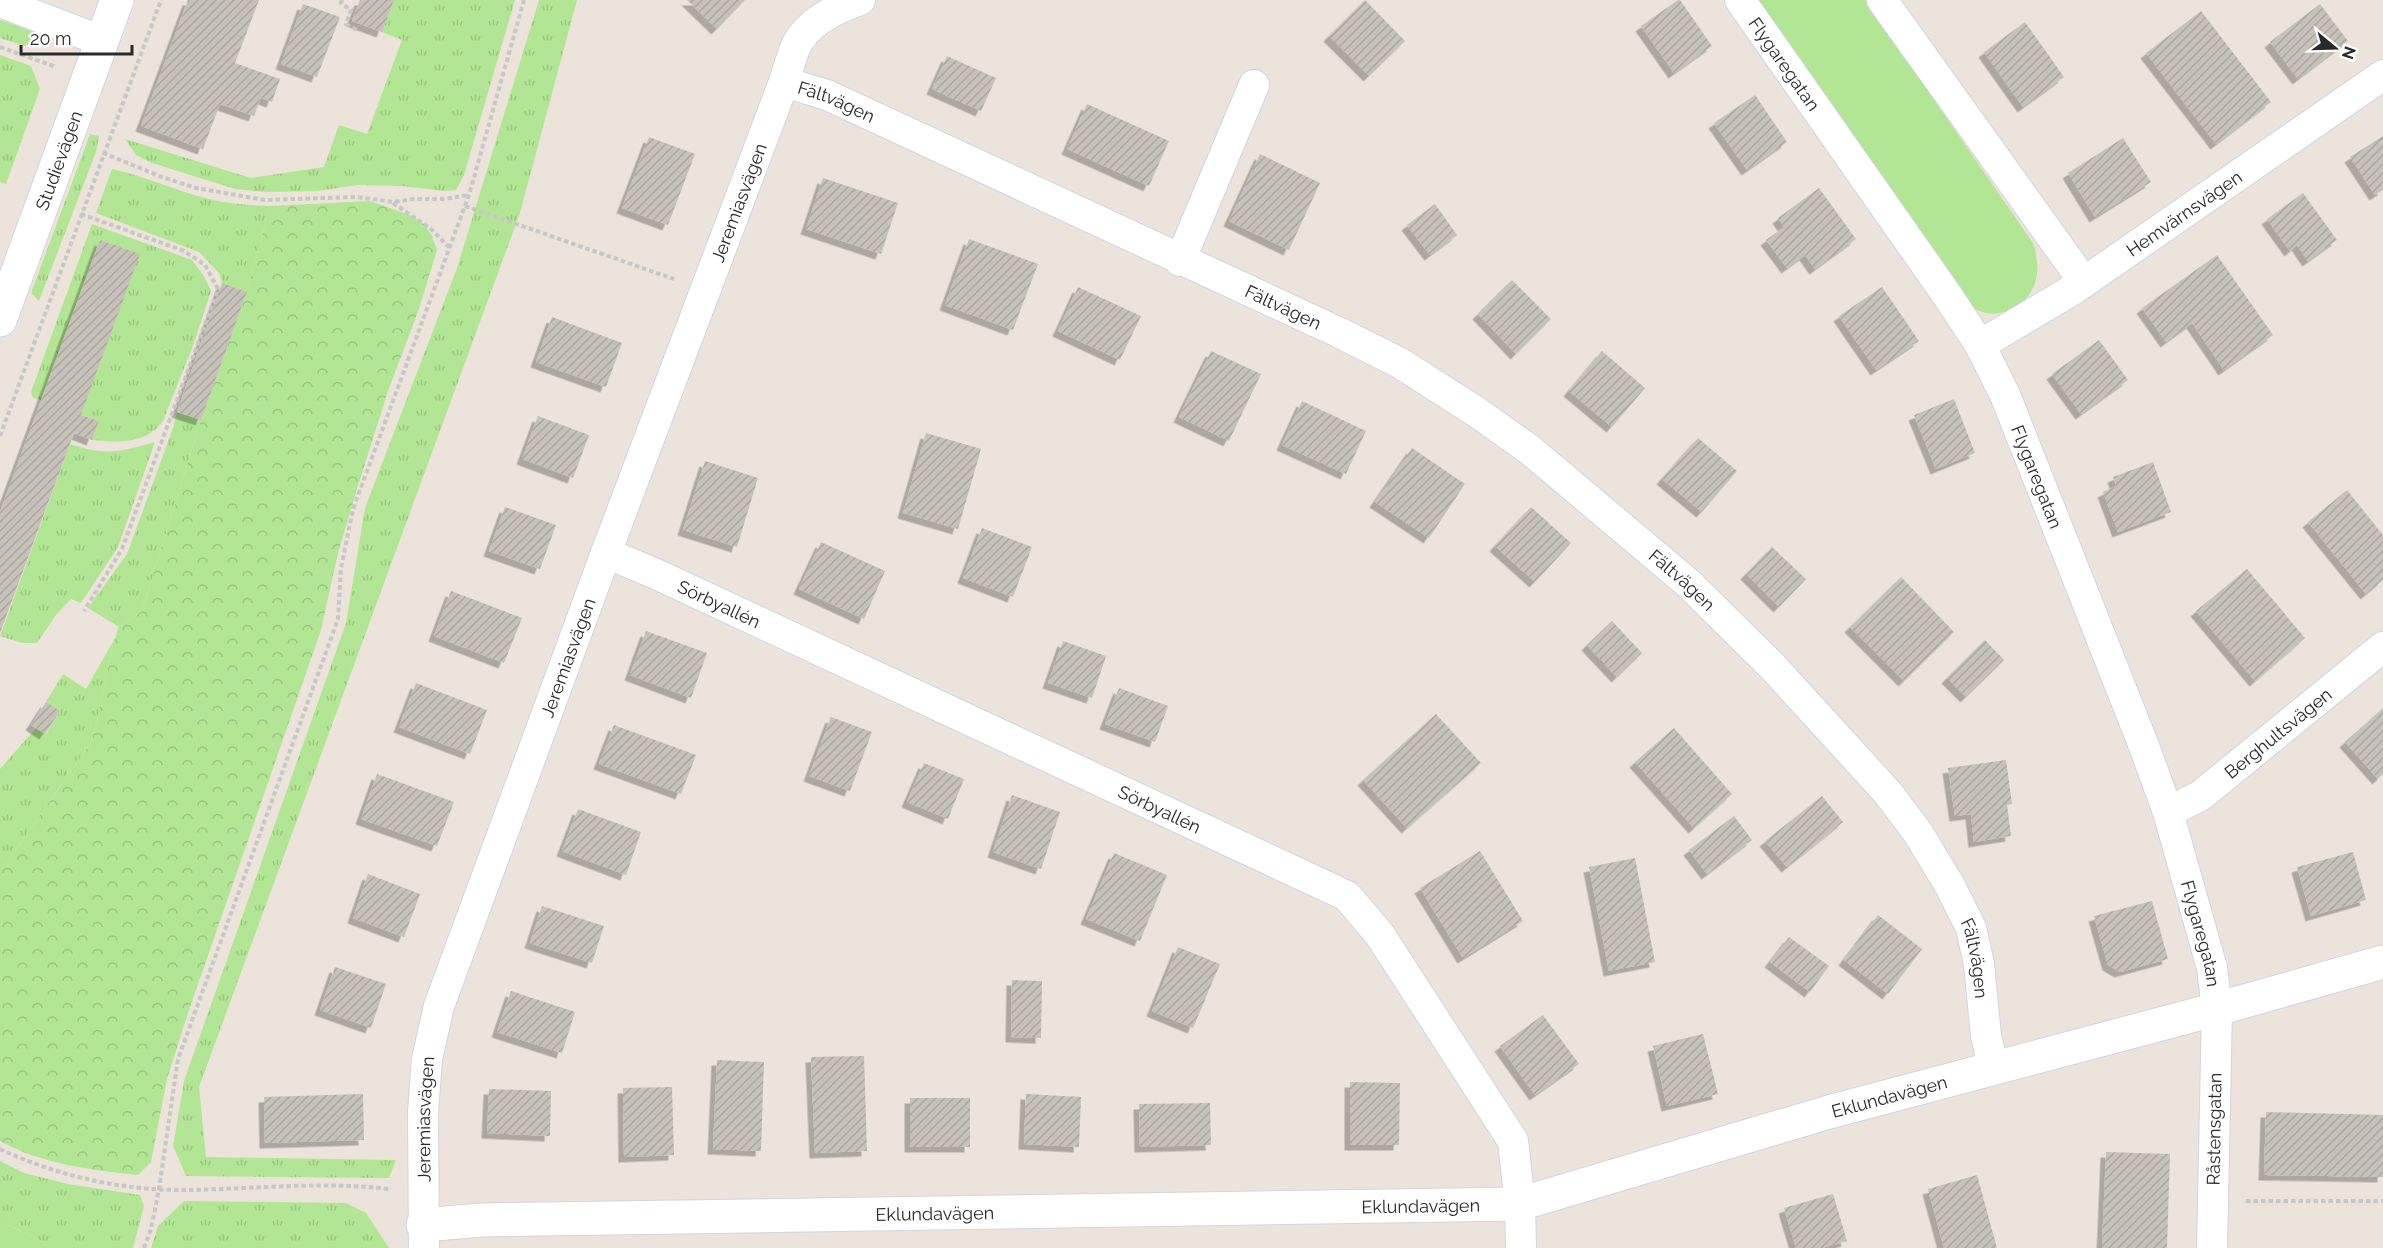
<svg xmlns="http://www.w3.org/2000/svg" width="2383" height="1248" font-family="Raleway,sans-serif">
<defs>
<pattern id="grass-tufts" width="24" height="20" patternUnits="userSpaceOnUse" patternTransform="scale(1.5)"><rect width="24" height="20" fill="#b3e694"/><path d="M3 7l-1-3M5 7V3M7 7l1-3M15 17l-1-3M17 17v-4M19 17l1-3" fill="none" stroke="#9ac580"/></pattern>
<pattern id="forest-crowns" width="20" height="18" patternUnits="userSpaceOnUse" patternTransform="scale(1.5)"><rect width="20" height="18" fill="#b3e694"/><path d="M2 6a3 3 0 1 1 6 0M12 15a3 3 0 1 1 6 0" fill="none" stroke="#9ac580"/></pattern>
<pattern id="building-hatch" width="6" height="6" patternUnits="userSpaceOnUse" patternTransform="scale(1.5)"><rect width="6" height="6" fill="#c7c2b9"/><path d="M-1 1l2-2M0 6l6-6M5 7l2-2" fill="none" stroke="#aba79f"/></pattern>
<filter id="shadow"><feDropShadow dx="-5.5" dy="5.5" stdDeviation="0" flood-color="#0004"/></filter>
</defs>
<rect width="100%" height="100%" fill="#ece4da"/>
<g fill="url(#grass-tufts)">
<path d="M394,0H515L464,175L456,190L445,191L402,186L358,185L317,191L267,192L235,189L152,163L136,155L125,139L251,178L324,167L339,125L367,134L402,40L382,32Z"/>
<path d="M539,0H577L520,213L199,1087L206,1157L396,1160L389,1178L186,1176L173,1146L184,1081L346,623L365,508L457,268Z"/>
<path d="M0,20L36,32L32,42L24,46L0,38Z"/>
<path d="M0,55L31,66L40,89L6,184L0,182Z"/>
<path d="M90,134L99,136L96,152L39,301L31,293Z"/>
<path d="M112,169C145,176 176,191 209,199C229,204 250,205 270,206L247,292L222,283L219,273L199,252L96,213Z"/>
<path d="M92,224L192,260L204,276L211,291L193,346L163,421C147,444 117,443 92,440L99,421L81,415L139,254L100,240L41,400L33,398L31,392Z"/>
<path d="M177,412L201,420L142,611L119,627L88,608L127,554L173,428Z"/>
<path d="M155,442L118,547L81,603L71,599L56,615L37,643H22L0,636L70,444C107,456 119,452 155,442Z"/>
<path d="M114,640L92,741L0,872V769L36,728L46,734L60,711L46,702L63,674L86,689Z"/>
<path d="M0,1161L24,1173L68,1184L140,1195L144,1206L133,1248H47L45,1243L0,1221Z"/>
<path d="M184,1201L346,1203L366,1213L389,1248H151L158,1226Z"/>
</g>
<path fill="url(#forest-crowns)" d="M370,201L410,215L424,224L432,236L437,250L419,309L388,391L357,489L338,553L321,630L187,1016L167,1079L151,1162L138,1175C91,1170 41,1164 0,1141V872L92,741L114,640L119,627L142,611L201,420L247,292L270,206Z"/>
<g fill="#b3e694">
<path d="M1757,0H1865L2033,243C2042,270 2038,298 2009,310C2001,313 1994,315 1986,313C1980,312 1974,308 1969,306Z"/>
<path d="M0,1221L45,1243L47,1248H0Z"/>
</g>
<g fill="url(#building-hatch)" filter="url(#shadow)">
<path d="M188,0H259L235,63L280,79L272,102L261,98L254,116L220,104L203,149L141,126Z"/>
<path d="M360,0H394L382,32L352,21Z"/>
<path d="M687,0H745L717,29Z"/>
<path d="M1365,0L1405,41L1369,76L1329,36Z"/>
<path d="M1678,0H1680L1712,46L1674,73L1641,26Z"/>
<path d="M303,4L340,17L317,77L281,64Z"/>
<path d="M2320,4L2348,41L2298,79L2270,42Z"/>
<path d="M2201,11L2271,102L2216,144L2146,53Z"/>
<path d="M2025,22L2064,77L2023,107L1984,52Z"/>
<path d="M947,56L996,78L981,111L932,89Z"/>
<path d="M1755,95L1787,142L1747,170L1714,123Z"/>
<path d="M1087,104L1169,141L1149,186L1067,149Z"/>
<path d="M2383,136V190L2375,195L2350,157Z"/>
<path d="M649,137L695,154L668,225L622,208Z"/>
<path d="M2123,138L2151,182L2095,217L2068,173Z"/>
<path d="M1260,154L1320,183L1289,250L1229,221Z"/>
<path d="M823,178L898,203L881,254L806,229Z"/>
<path d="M1819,188L1856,239L1815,269L1805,255L1787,268L1766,240L1784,227L1778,218Z"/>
<path d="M2303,193L2337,240L2308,261L2297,245L2290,251L2267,219Z"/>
<path d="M1435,204L1457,235L1430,255L1407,225Z"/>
<path d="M969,239L1038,264L1013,330L945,305Z"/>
<path d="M100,240L140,254L81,415L99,421L92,440L74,433L0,633V512Z"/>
<path d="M2217,255L2273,335L2224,370L2192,323L2166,342L2142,308Z"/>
<path d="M1512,280L1551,319L1516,354L1478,314Z"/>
<path d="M222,283L247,292L201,420L177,412Z"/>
<path d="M1078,287L1141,316L1120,360L1058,331Z"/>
<path d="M1882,287L1919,341L1876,370L1839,316Z"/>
<path d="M552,317L622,343L606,387L536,362Z"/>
<path d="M2099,340L2128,380L2081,414L2052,374Z"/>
<path d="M1211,351L1261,374L1229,441L1179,417Z"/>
<path d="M1602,351L1645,388L1612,427L1569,391Z"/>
<path d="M1954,399L1975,453L1936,469L1914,415Z"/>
<path d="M1302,401L1366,431L1346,474L1282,445Z"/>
<path d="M538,416L589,435L573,478L522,459Z"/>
<path d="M926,433L981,449L958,529L903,513Z"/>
<path d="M1698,438L1737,471L1702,512L1662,479Z"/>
<path d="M1412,448L1465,484L1429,538L1375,502Z"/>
<path d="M705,461L758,478L737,547L683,530Z"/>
<path d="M2153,462L2171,512L2118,532L2103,492L2116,486L2113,477Z"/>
<path d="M2347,490L2383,535V580L2366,594L2308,522Z"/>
<path d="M505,507L556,525L540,569L489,551Z"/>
<path d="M1531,507L1571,543L1535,582L1495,546Z"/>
<path d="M982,528L1032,547L1013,597L963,578Z"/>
<path d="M821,542L885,571L864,619L799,589Z"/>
<path d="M1772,547L1806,579L1779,607L1746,574Z"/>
<path d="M2247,569L2305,638L2255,681L2196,611Z"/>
<path d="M1901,577L1954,632L1904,681L1850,627Z"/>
<path d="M451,591L522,618L504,663L434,636Z"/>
<path d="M1612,621L1642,653L1617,677L1587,645Z"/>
<path d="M646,631L707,653L691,698L630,675Z"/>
<path d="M1985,640L2004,660L1966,697L1947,678Z"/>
<path d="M1063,641L1106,656L1092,698L1048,683Z"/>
<path d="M416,683L487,710L470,754L399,727Z"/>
<path d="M1119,688L1168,706L1155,742L1105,724Z"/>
<path d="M46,702L60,711L45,734L31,725Z"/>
<path d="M2383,708V774L2378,779L2345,742Z"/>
<path d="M1436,714L1481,763L1407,828L1363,780Z"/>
<path d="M831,717L872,732L850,791L809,776Z"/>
<path d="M614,725L696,755L681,794L599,764Z"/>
<path d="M1674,728L1732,794L1694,828L1635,762Z"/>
<path d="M2006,760L2012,804L2007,805L2011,836L1974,842L1971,814L1955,816L1948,768Z"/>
<path d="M924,763L964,779L948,819L907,802Z"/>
<path d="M377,774L454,802L437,846L361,819Z"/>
<path d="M1012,795L1060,812L1041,869L993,852Z"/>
<path d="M1822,796L1843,822L1787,867L1765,841Z"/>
<path d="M578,809L641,832L626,875L562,851Z"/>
<path d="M1734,816L1752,840L1707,874L1689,850Z"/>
<path d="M1480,851L1523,921L1463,958L1420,888Z"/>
<path d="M2353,852L2366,900L2311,916L2297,867Z"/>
<path d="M1114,853L1167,875L1140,941L1086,919Z"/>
<path d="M1635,858L1655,962L1609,971L1589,867Z"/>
<path d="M368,874L420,894L404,937L353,918Z"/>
<path d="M2152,901L2168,959L2120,972L2108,965L2094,916Z"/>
<path d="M542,906L604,926L592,963L530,943Z"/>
<path d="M1878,915L1922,949L1888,994L1844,960Z"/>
<path d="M1789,937L1829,966L1810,992L1770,962Z"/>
<path d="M1178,947L1220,964L1193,1028L1152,1011Z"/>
<path d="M335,967L386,984L371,1028L320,1010Z"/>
<path d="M1012,980L1042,981L1041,1038L1011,1037Z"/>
<path d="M511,991L575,1012L562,1053L497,1032Z"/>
<path d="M1543,1015L1579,1064L1535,1095L1500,1046Z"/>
<path d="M1703,1034L1718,1094L1667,1106L1653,1046Z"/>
<path d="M864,1056L867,1151L815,1153L811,1057Z"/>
<path d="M717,1060L764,1062L761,1151L713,1149Z"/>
<path d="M1350,1082L1400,1083L1399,1145H1350Z"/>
<path d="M672,1087L674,1155L624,1157L623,1088Z"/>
<path d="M489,1089L551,1091L550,1136L487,1133Z"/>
<path d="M363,1094L364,1140L265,1143L264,1097Z"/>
<path d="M1026,1094L1081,1097L1079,1147L1024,1144Z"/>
<rect x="910" y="1098" width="60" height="49"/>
<path d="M1210,1103L1211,1145L1140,1147L1139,1104Z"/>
<path d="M2266,1112L2383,1115V1177L2264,1175Z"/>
<path d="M2106,1152L2170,1154L2167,1248H2102Z"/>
<path d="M1977,1175L1997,1248H1944L1928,1189Z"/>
<path d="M1833,1194L1847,1241L1822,1248H1796L1784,1208Z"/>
</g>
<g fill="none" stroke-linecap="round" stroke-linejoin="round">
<g stroke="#d0d4e3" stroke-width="32">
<g id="minor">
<path id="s1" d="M1740,0L1947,295L1980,345L2005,395L2142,741L2168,812L2212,968L2217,1009L2212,1248"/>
<path d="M1882,0L2084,282"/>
<path d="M0,2L102,41"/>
<path id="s2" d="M784,82L827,95L1338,332L1400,363L1478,413L1530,450L1688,583L1773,667L1888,793L1918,833L1950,886L1971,928L1979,964L1986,1036L1994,1069"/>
<path d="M1180,261L1254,85"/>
<path id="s3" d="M1980,345L2074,289L2383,75"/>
<path id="s4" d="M606,553L656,574L1347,896L1380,935L1513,1141L1520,1204L1521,1248"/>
<path id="s5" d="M2168,812L2200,796L2383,647"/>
<path id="s6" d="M424,1248L423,1112L427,1059L439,1006L606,553L784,82C788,70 791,58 796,46C807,22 837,8 860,0"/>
</g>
</g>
<g stroke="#d0d4e3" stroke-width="35">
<g id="tertiary">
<path id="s7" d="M0,320L117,0"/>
<path id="s8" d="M423,1225L482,1220L1520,1204L1829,1112L2217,1009L2383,962"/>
</g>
</g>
<g stroke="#c7c7c7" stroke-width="4" stroke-dasharray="4.5 3" stroke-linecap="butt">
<path d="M342,0L341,3L351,10L346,24L357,30"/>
<path d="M0,47L56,67"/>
<path d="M103,153L162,177L196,188L265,200L357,197L393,202L413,199H444L469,195"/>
<path d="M393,203L430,228L450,248"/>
<path d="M465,206L674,279"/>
<path d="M81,214L184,251L205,265L218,289L122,549L84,611"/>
<path d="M0,436L161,0"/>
<path d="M0,1149C57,1176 124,1191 187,1190C254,1189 322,1181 389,1189"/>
<path d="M2246,1201H2383"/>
<path d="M144,1248L151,1229L159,1189L178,1059L338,619L341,568L353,509L469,195L524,0"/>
</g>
<use href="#minor" stroke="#fff" stroke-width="30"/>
<use href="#tertiary" stroke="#fff" stroke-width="33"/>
</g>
<g text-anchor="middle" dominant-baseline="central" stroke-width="6" stroke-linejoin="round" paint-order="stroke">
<g font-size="18" fill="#292929" stroke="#fff">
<text stroke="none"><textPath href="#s1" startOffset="78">Flygaregatan</textPath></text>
<text stroke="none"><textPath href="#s2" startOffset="56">Fältvägen</textPath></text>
<text stroke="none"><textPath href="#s7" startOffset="170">Studievägen</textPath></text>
<text stroke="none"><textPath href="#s6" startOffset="1101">Jeremiasvägen</textPath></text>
<text stroke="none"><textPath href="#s3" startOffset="243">Hemvärnsvägen</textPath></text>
<text stroke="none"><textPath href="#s2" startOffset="548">Fältvägen</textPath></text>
<text stroke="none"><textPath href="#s1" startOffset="564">Flygaregatan</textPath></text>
<text stroke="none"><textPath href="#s2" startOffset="1034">Fältvägen</textPath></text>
<text stroke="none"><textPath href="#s4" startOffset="124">Sörbyallén</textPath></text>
<text stroke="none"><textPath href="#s6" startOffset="615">Jeremiasvägen</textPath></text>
<text stroke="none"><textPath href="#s5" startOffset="136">Berghultsvägen</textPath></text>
<text stroke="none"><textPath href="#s4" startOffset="610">Sörbyallén</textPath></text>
<text stroke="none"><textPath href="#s1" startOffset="1050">Flygaregatan</textPath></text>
<text stroke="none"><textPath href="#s2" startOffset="1520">Fältvägen</textPath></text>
<text stroke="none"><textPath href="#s8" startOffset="1482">Eklundavägen</textPath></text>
<text stroke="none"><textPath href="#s6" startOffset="129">Jeremiasvägen</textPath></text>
<text transform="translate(2214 1129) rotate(-89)">Råstensgatan</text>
<text stroke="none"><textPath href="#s8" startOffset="998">Eklundavägen</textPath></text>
<text stroke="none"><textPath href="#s8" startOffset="512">Eklundavägen</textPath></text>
</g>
</g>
<g transform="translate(2335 48) rotate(109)" stroke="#ffffff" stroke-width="4.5" paint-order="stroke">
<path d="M0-4.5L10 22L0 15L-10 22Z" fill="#292929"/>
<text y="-9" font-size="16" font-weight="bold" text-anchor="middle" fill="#292929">N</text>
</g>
<path d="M21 45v9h111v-9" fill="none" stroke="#292929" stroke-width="3"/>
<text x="30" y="45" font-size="18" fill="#292929" stroke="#ffffff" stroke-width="4.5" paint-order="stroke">20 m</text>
</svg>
